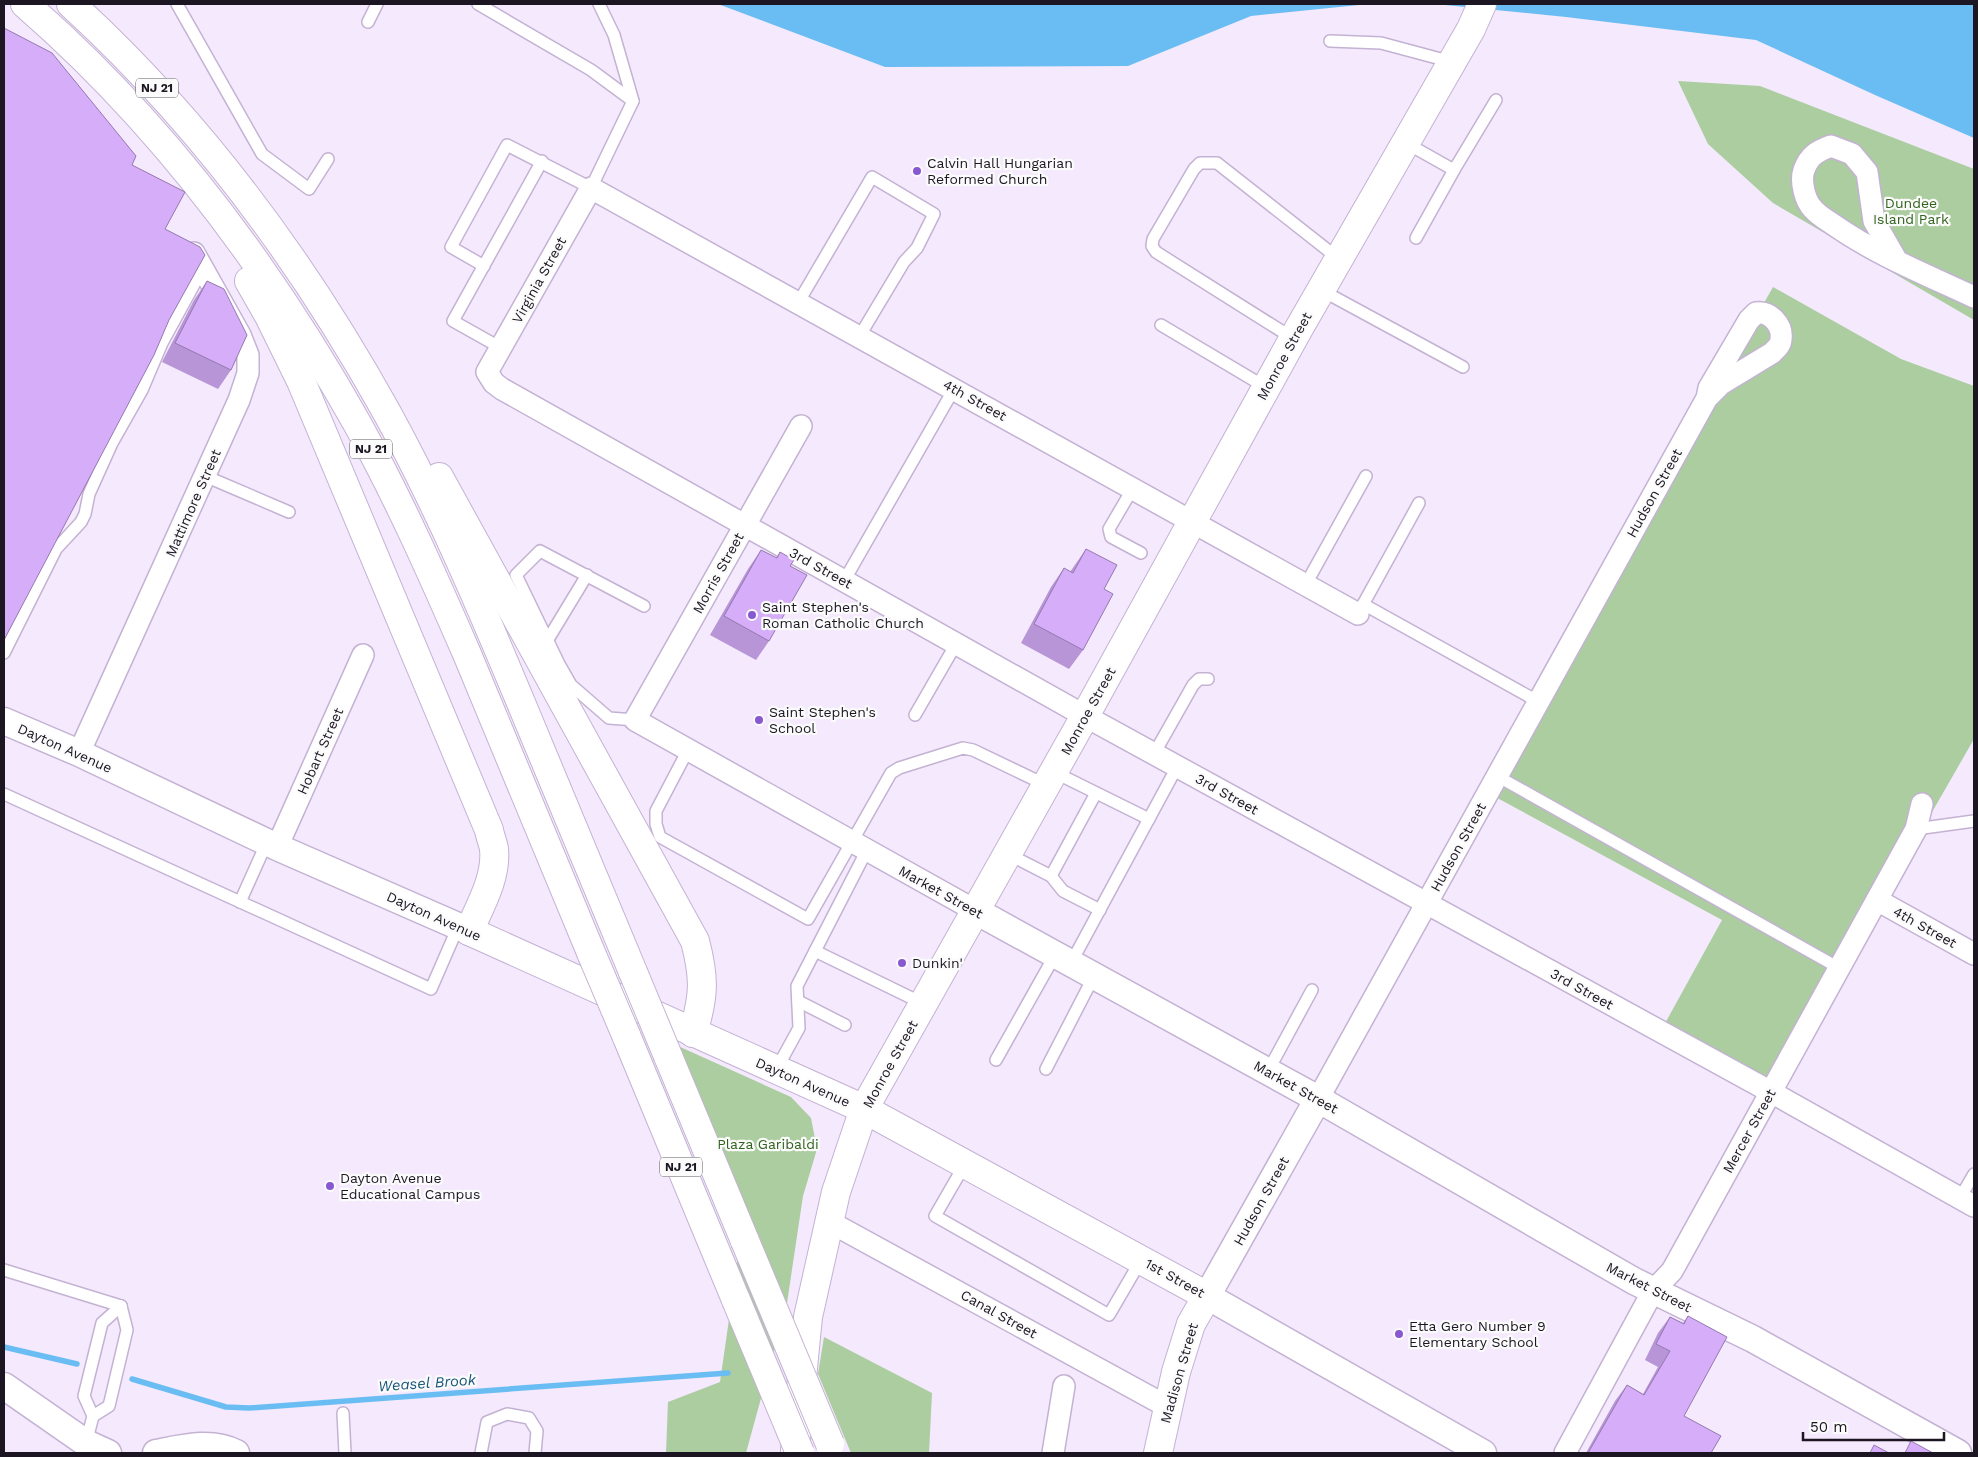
<svg xmlns="http://www.w3.org/2000/svg" width="1978" height="1457" font-family="'Work Sans',sans-serif">
<rect width="100%" height="100%" fill="#f4e9fd"/>
<g fill="#abcd9f">
<path d="M1678,81L1760,86L1974,169V320L1773,203L1708,144Z"/>
<path d="M1773,287L1901,359L1974,386V739L1773,1089L1663,1027L1722,920L1488,793Z"/>
<path d="M678,1046L791,1097L811,1118L817,1149L803,1196L787,1303L746,1453H666L668,1402L720,1382L744,1215Z"/>
<path d="M824,1337L932,1393L929,1453H851L818,1374Z"/>
</g>
<g fill="#6abdf3">
<path d="M718,4H1369L1251,16L1128,66L885,67Z"/>
<path d="M1435,4H1974V138L1875,95L1756,40L1566,17Z"/>
</g>
<g fill="none" stroke-linecap="round" stroke-linejoin="round">
<g stroke="#6abdf3" stroke-width="5.5">
<path d="M4,1347L77,1364"/>
<path d="M132,1379L226,1407L249,1408L728,1373"/>
</g>
<g stroke="#c4b2d3" stroke-width="14">
<g id="service">
<path d="M177,4L262,154L309,189L328,159"/>
<path d="M478,4L591,70L633,101"/>
<path d="M368,22L377,4"/>
<path d="M1330,41L1381,43L1452,62"/>
<path d="M1406,143L1454,170L1416,238"/>
<path d="M1454,170L1496,100"/>
<path d="M484,266L451,247L507,145L591,188L633,101L614,35L599,4"/>
<path d="M1321,290L1463,367"/>
<path d="M798,303L872,177L934,214L917,248L904,262L859,337"/>
<path d="M1161,325L1267,388"/>
<path d="M1294,339L1156,252L1152,246L1153,239L1194,169L1200,163H1217L1339,259"/>
<path d="M501,348L453,321L542,161"/>
<path d="M205,476L289,512"/>
<path d="M1133,488L1109,529L1111,537L1141,553"/>
<path d="M844,581L954,389"/>
<path d="M1306,584L1366,476"/>
<path d="M1363,604L1539,702"/>
<path d="M1360,610L1419,503"/>
<path d="M547,641L587,575"/>
<path d="M4,653L56,549L81,522L85,514L89,494L112,443L142,390L162,343L203,268"/>
<path d="M915,715L956,644"/>
<path d="M635,720L609,718L571,685L559,664L516,575L540,551L644,606"/>
<path d="M688,750L656,811V824L660,837L808,919L891,773L899,768L963,748L973,750L1046,785"/>
<path d="M1154,754L1193,685L1199,679H1208"/>
<path d="M1054,772L1149,819"/>
<path d="M1497,776L1839,968"/>
<path d="M4,794L431,989L458,927"/>
<path d="M1916,829L1974,821"/>
<path d="M1008,854L1051,876L1063,891L1100,910"/>
<path d="M1051,876L1096,793"/>
<path d="M240,902L267,842"/>
<path d="M815,951L924,1004"/>
<path d="M1071,963L1177,767"/>
<path d="M798,1001L845,1025"/>
<path d="M996,1060L1055,955"/>
<path d="M1046,1069L1094,976"/>
<path d="M776,1070L799,1028L797,986L867,850"/>
<path d="M1268,1071L1312,990"/>
<path d="M965,1164L935,1216L1109,1315L1141,1260"/>
<path d="M1960,1198L1974,1174"/>
<path d="M4,1270L121,1306"/>
<path d="M343,1413L345,1453"/>
<path d="M93,1416L109,1406L127,1330L121,1306"/>
<path d="M86,1443L93,1416L84,1396L102,1323L121,1306"/>
<path d="M481,1453L487,1422L507,1414L529,1418L537,1431L535,1453"/>
</g>
</g>
<g stroke="#c4b2d3" stroke-width="24">
<g id="minor">
<path d="M1897,261L1874,221L1867,172L1852,154L1831,146C1817,151 1809,156 1804,170C1800,181 1805,201 1813,209C1819,216 1827,220 1834,225C1877,255 1927,275 1974,297"/>
<path d="M801,426L635,720L976,911"/>
<path d="M1358,614L591,188L487,372L494,383L502,389L1085,716L1771,1092L1974,1206"/>
<path d="M79,753L239,400L248,373V355L240,335L194,253"/>
<path d="M277,847L363,655"/>
<path d="M1877,900L1974,954"/>
<path d="M1318,1099L1707,398L1721,384L1772,353C1776,349 1781,345 1781,339C1783,325 1770,311 1756,313L1749,320L1709,388L1707,398"/>
<path d="M828,1221L1168,1407"/>
<path d="M1053,1453L1064,1386"/>
<path d="M1565,1453L1653,1291L1672,1271L1916,829L1922,804"/>
</g>
</g>
<g stroke="#c4b2d3" stroke-width="29">
<g id="tertiary">
<path d="M4,721L79,753L277,847L469,931"/>
<path d="M976,911L1318,1099L1634,1281L1753,1339L1958,1453"/>
<path d="M1318,1099L1207,1296L1483,1453"/>
<path d="M4,1386L86,1443L108,1453"/>
<path d="M156,1453C182,1448 212,1440 236,1453"/>
</g>
</g>
<g stroke="#c4b2d3" stroke-width="30">
<g id="secondary">
<path d="M469,931L864,1109L1207,1296L1191,1324L1176,1372L1158,1453"/>
<path d="M795,1450L808,1317L836,1192L864,1109L1085,716L1298,330L1471,29L1482,4"/>
</g>
</g>
<g stroke="#c4b2d3" stroke-width="30">
<g id="motorway">
<path d="M25,4C162,123 270,268 358,425C399,499 433,576 467,654C509,754 551,854 592,955"/>
<path d="M71,4C199,121 302,260 386,411C439,507 482,609 524,710C560,798 597,885 633,972"/>
<path d="M249,281L269,316L301,381L489,830C490,836 493,843 494,849C497,877 480,906 469,931"/>
<path d="M439,477L695,941C705,979 704,996 693,1033"/>
<path d="M626,1035L736,1300"/>
<path d="M668,1056L745,1241"/>
</g>
</g>
<use href="#service" stroke="#fff" stroke-width="11"/>
<use href="#minor" stroke="#fff" stroke-width="21"/>
<use href="#tertiary" stroke="#fff" stroke-width="26"/>
<use href="#secondary" stroke="#fff" stroke-width="28"/>
<use href="#motorway" stroke="#fff" stroke-width="28"/>
<g stroke="#c4b2d3" stroke-width="30" stroke-linecap="butt">
<g id="motorway-bridge">
<path d="M592,955L626,1035"/>
<path d="M633,972L668,1056"/>
<path d="M745,1241L830,1444"/>
<path d="M736,1300L800,1453"/>
</g>
</g>
<use href="#motorway-bridge" stroke="#fff" stroke-width="28"/>
</g>
<g fill="#b795d6">
<path d="M207,281L231,370L218,389L162,362L194,300Z"/>
<path d="M1086,549L1104,589L1083,650L1069,669L1021,643L1051,587L1064,568L1070,572Z"/>
<path d="M761,550L776,558L780,552L790,566L769,641L756,660L710,635L748,569Z"/>
<path d="M1688,1316L1684,1416L1711,1453H1586L1615,1401L1627,1385L1643,1394L1658,1367L1645,1360L1658,1333L1670,1317L1683,1323Z"/>
</g>
<g fill="#d5adf9" stroke="#9579ae">
<path d="M4,28L52,53L136,156L132,165L185,192L165,229L200,247L205,255L169,320L154,355L4,640Z"/>
<path d="M207,281L224,289L247,335L231,370L175,343Z"/>
<path d="M1086,549L1117,565L1104,589L1113,594L1083,650L1034,624L1064,568L1073,573Z"/>
<path d="M761,550L777,558L780,552L794,560L790,566L807,575L769,641L724,616Z"/>
<path d="M1688,1316L1727,1337L1684,1416L1721,1436L1711,1453H1588L1627,1385L1644,1395L1670,1351L1656,1344L1670,1317L1684,1324Z"/>
<path d="M1911,1441L1933,1453H1905Z"/>
<path d="M1874,1445L1889,1453H1870Z"/>
</g>
<g fill="#8858d1" stroke="#fbfbfb" stroke-width="2">
<circle cx="917" cy="171" r="5"/>
<circle cx="752" cy="615" r="5"/>
<circle cx="759" cy="720" r="5"/>
<circle cx="902" cy="963" r="5"/>
<circle cx="330" cy="1186" r="5"/>
<circle cx="1399" cy="1334" r="5"/>
</g>
<g text-anchor="middle" dominant-baseline="central" stroke-width="4.5" stroke-linejoin="round" paint-order="stroke">
<g fill="#fbfbfb" stroke="#5f5b63" stroke-width="1">
<rect x="136" y="78.5" width="42" height="19" rx="4"/>
<rect x="350" y="439.5" width="42" height="19" rx="4"/>
<rect x="660" y="1157.5" width="42" height="19" rx="4"/>
</g>
<g font-size="12" font-weight="bold" fill="#1c1622">
<text x="157" y="88">NJ 21</text>
<text x="371" y="449">NJ 21</text>
<text x="681" y="1167">NJ 21</text>
</g>
<g font-size="14" fill="#1c1622" stroke="#fbfbfb" text-anchor="start">
<text x="927" y="163">Calvin Hall Hungarian<tspan x="927" dy="16">Reformed Church</tspan></text>
<text x="762" y="607">Saint Stephen's<tspan x="762" dy="16">Roman Catholic Church</tspan></text>
<text x="769" y="712">Saint Stephen's<tspan x="769" dy="16">School</tspan></text>
<text x="912" y="963">Dunkin'</text>
<text x="340" y="1178">Dayton Avenue<tspan x="340" dy="16">Educational Campus</tspan></text>
<text x="1409" y="1326">Etta Gero Number 9<tspan x="1409" dy="16">Elementary School</tspan></text>
</g>
<g font-size="14" fill="#32631e" stroke="#fbfbfb">
<text x="1911" y="203">Dundee<tspan x="1911" dy="16">Island Park</tspan></text>
<text x="768" y="1144">Plaza Garibaldi</text>
</g>
<g font-size="14" fill="#1c1622" stroke="#fbfbfb">
<text transform="translate(539 280) rotate(-61)">Virginia Street</text>
<text transform="translate(1284 356) rotate(-61)">Monroe Street</text>
<text transform="translate(975 400) rotate(29)">4th Street</text>
<text transform="translate(1654 493) rotate(-61)">Hudson Street</text>
<text transform="translate(193 503) rotate(-66)">Mattimore Street</text>
<text transform="translate(821 568) rotate(29)">3rd Street</text>
<text transform="translate(718 573) rotate(-61)">Morris Street</text>
<text transform="translate(1088 711) rotate(-61)">Monroe Street</text>
<text transform="translate(65 748) rotate(24)">Dayton Avenue</text>
<text transform="translate(320 751) rotate(-66)">Hobart Street</text>
<text transform="translate(1227 794) rotate(29)">3rd Street</text>
<text transform="translate(1458 847) rotate(-61)">Hudson Street</text>
<text transform="translate(941 892) rotate(29)">Market Street</text>
<text transform="translate(434 916) rotate(24)">Dayton Avenue</text>
<text transform="translate(1925 927) rotate(29)">4th Street</text>
<text transform="translate(1582 989) rotate(29)">3rd Street</text>
<text transform="translate(890 1064) rotate(-61)">Monroe Street</text>
<text transform="translate(803 1082) rotate(24)">Dayton Avenue</text>
<text transform="translate(1296 1087) rotate(29)">Market Street</text>
<text transform="translate(1749 1131) rotate(-61)">Mercer Street</text>
<text transform="translate(1261 1201) rotate(-61)">Hudson Street</text>
<text transform="translate(1175 1278) rotate(29)">1st Street</text>
<text transform="translate(1649 1287) rotate(27)">Market Street</text>
<text transform="translate(999 1314) rotate(29)">Canal Street</text>
<text transform="translate(1179 1373) rotate(-74)">Madison Street</text>
</g>
<g font-size="15" font-style="italic" fill="#17567a" stroke="#fbfbfb">
<text transform="translate(427 1383) rotate(-4)">Weasel Brook</text>
</g>
</g>
<rect width="1978" height="1457" fill="none" stroke="#1c1622" stroke-width="10"/>
<path d="M1803 1432v8h141v-8" fill="none" stroke="#1c1622" stroke-width="2.5"/>
<text x="1810" y="1432" font-size="15" fill="#1c1622" stroke="#fbfbfb" stroke-width="4" paint-order="stroke">50 m</text>
</svg>
